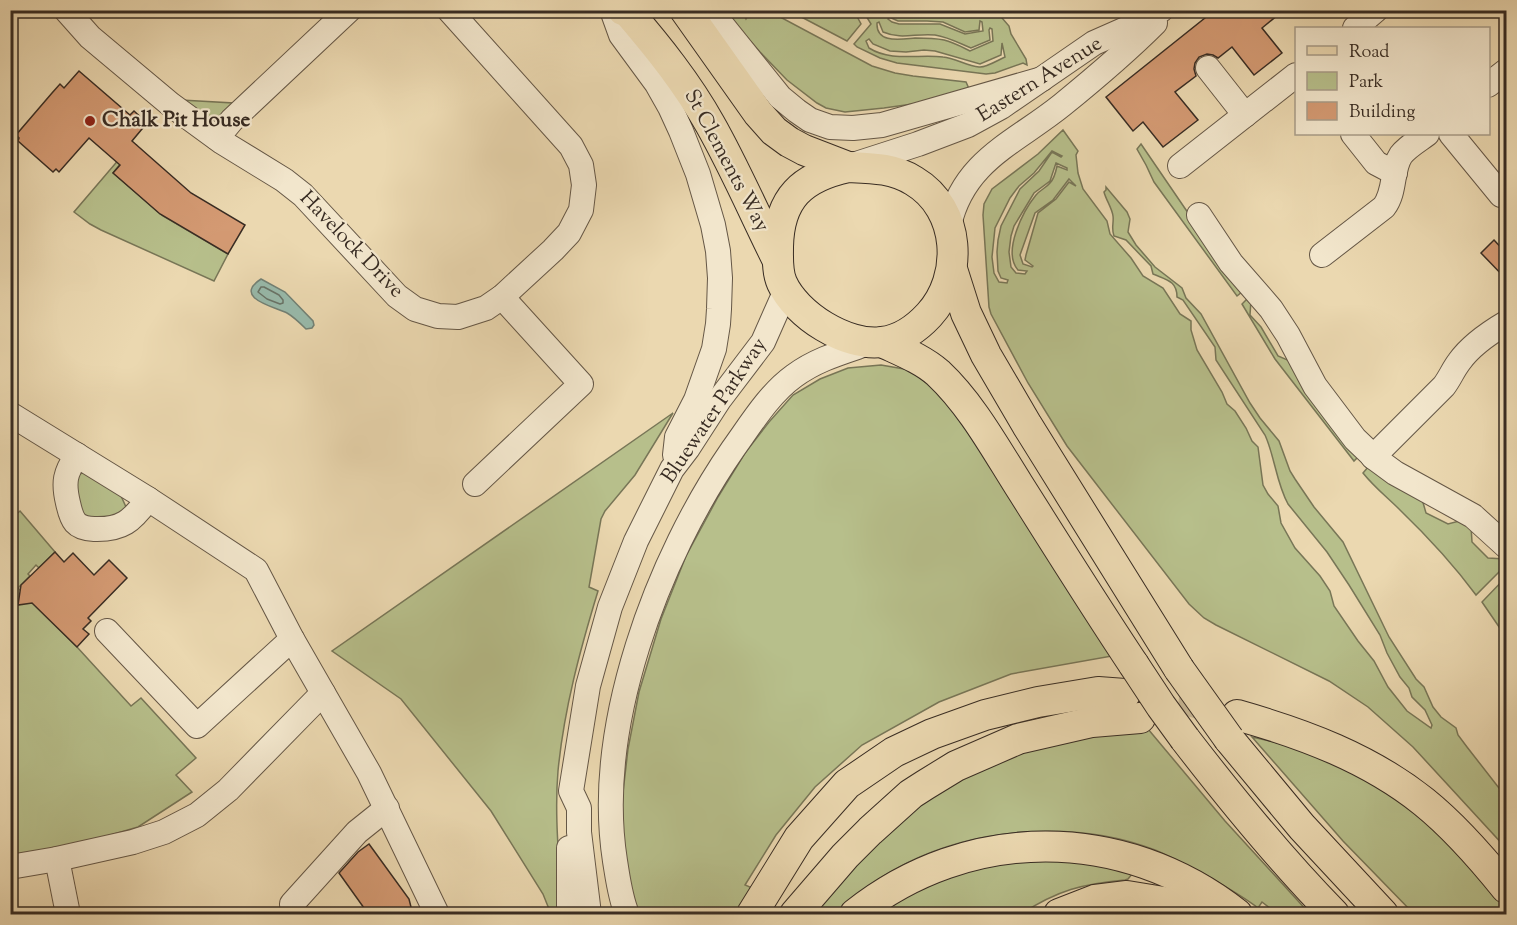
<svg xmlns="http://www.w3.org/2000/svg" width="1517" height="925" font-family="'Sorts Mill Goudy',serif">
<rect width="100%" height="100%" fill="#ebd8b0"/>
<filter id="stains"><feTurbulence type="fractalNoise" baseFrequency=".00333" numOctaves="4"/><feColorMatrix values="0 0 0 0 .2 0 0 0 0 .09 0 0 0 0 .02 0 0 0 .5 -.17"/></filter>
<radialGradient id="worn" r=".72"><stop offset=".6" stop-color="#630" stop-opacity="0"/><stop offset="1" stop-color="#630" stop-opacity=".3"/></radialGradient>
<g fill="#b7bf8b" stroke="#787657" stroke-width="1.5" fill-rule="evenodd">
<path d="M724,11H749L745,17L746,19L751,11H769L872,66L895,73L913,76L966,82L970,91L927,102L884,108L845,112L826,108L817,103L787,80L760,52Z"/>
<path d="M790,11H854L861,24L847,41Z"/>
<path d="M863,11H996L1009,26L1011,34L1026,59L1027,65L1023,63L995,73L986,74L897,63L880,58L857,47L854,44L871,24ZM889,17L898,21H927L943,22L965,32L979,30L980,21L982,22L983,31L965,34L940,24H899L892,22L888,19ZM879,22L883,32C902,40 915,33 935,35C948,37 959,43 971,48L990,40L989,30L990,28L992,29L993,41L970,51C962,47 953,42 944,40C934,38 924,38 915,38C901,39 876,44 877,23ZM869,39L873,44L890,51L906,52L924,50L935,51L980,64L1001,55L1002,43L1005,57C998,60 986,68 979,67C967,66 955,58 943,57C919,54 891,62 869,48L866,41Z"/>
<path d="M181,100L233,103L218,119L210,120Z"/>
<path d="M1063,130L1078,151L1076,155L1078,173L1083,189L1107,221L1110,234L1131,258L1143,276L1163,288L1180,314L1191,321V330L1197,350L1222,392L1227,404L1235,411L1246,428L1252,441L1258,447L1263,485L1268,494L1278,506L1281,523L1295,548L1320,576L1330,591L1334,606L1358,641L1374,661L1388,687L1407,711L1431,728L1432,725L1425,710L1412,697L1409,688L1400,677L1387,653L1380,635L1349,585L1327,552L1288,504C1276,482 1275,457 1265,435L1216,360L1215,347L1183,300L1177,297C1177,281 1167,280 1153,274L1151,266L1126,240L1114,236C1111,228 1114,223 1113,216C1112,208 1106,200 1104,192L1106,190V187L1127,212L1130,219L1128,232L1136,245L1155,267L1182,288L1186,298L1201,314L1250,403L1260,418L1279,441L1290,471L1295,479L1314,507L1343,542L1389,637L1416,679L1424,687L1433,707L1441,717L1456,728L1458,735L1467,747L1506,797V848L1413,747L1368,707L1329,681L1216,625L1204,618L1189,604L1067,446L1028,383L991,314L989,307L983,215L984,204L992,189L1038,154ZM1052,151L1062,156L1061,157L1052,152L1039,171L1020,189L1001,226L998,240L997,252L998,271L1001,278L1008,280L1007,283L999,282L994,273L992,257L995,228L1010,198L1019,186L1034,173ZM1056,163L1067,168V170L1057,166C1056,171 1054,179 1050,183C1046,188 1040,190 1036,195C1023,211 1002,252 1018,270L1027,271L1025,274L1016,273L1011,267L1009,252L1011,236L1014,226L1034,193L1050,181ZM1069,179L1076,186L1069,182L1056,199L1038,213L1026,255L1025,260L1033,266L1032,267L1023,264L1020,255L1035,213L1053,200Z"/>
<path d="M132,144L136,145L113,173L163,216L228,254L214,281L101,230L90,224L74,212Z"/>
<path d="M1141,144L1197,226L1243,291L1237,296L1154,182L1146,165L1137,149Z"/>
<path d="M1249,297L1251,300L1250,315L1261,327L1278,356L1290,361L1358,457L1354,461L1275,359L1242,304Z"/>
<path d="M881,365L910,370L936,391L960,419L1112,656L1011,674L939,702L862,745L815,787L776,835L745,885L757,890L742,914H638L629,888L624,855L622,801L628,749L639,692L661,619L686,556L718,497L745,453L769,422L793,395L820,379L848,368Z"/>
<path d="M673,413L635,475L605,511L601,519L589,587L598,591C580,650 564,709 558,771C554,818 560,867 562,914H551L543,894L491,811L401,699L332,651Z"/>
<path d="M1369,466L1422,499L1426,513L1448,524L1463,520L1471,526L1472,542L1488,558L1505,559L1506,560V565L1476,595C1453,564 1427,536 1400,510C1387,497 1374,487 1363,473Z"/>
<path d="M82,473H87L121,496L126,507L118,519L82,517L73,481L76,476Z"/>
<path d="M20,511L55,552L39,568L36,565L28,574L30,576L18,588L77,647L131,706L141,698L196,758L176,775L192,792L138,827L49,853L10,858V520Z"/>
<path d="M1506,577V637L1482,602Z"/>
<path d="M1148,729L1225,821L1310,914H1273L1275,912L1262,902L1258,908C1241,895 1222,885 1204,874C1188,866 1172,857 1155,850C1078,820 980,827 907,863C891,871 875,881 861,892C855,896 837,913 833,914C827,917 816,914 810,914L898,821L950,783L1063,734Z"/>
<path d="M1252,737L1313,751L1403,798L1467,859L1506,907V914H1414L1343,841Z"/>
<path d="M1028,859L1083,861L1132,874L1128,879L1125,880C1082,884 1058,890 1021,914H878L901,898L962,872Z"/>
</g>
<path fill="#98baab" stroke="#728175" stroke-width="1.5" d="M261,279L285,292L313,321L314,325L312,328L306,329C300,323 294,317 287,313C275,307 232,298 261,279Z"/>
<g fill="none" stroke-linecap="round" stroke-linejoin="round">
<path stroke="#687367" stroke-width="1.5" d="M261,287H264L279,295L283,300V303L280,304L267,299L258,292Z"/>
</g>
<g fill="#d49a73" stroke="#382c23" stroke-width="1.5">
<path d="M1215,10H1284L1262,28L1282,53L1254,75L1232,47L1218,58L1213,55L1207,54L1199,57L1195,63L1194,69L1196,76L1175,92L1198,120L1163,147L1143,122L1133,131L1106,97Z"/>
<path d="M79,71L130,115L134,111L147,123L132,141L191,193L245,225L228,254L160,214L113,173L120,165L89,138L59,172L56,169L53,172L18,141L19,138L16,135L52,93L60,84L64,88Z"/>
<path d="M1494,240L1506,253V279L1481,253Z"/>
<path d="M55,552L64,562L73,553L94,575L109,560L127,578L88,618L91,621L83,629L89,634L77,647L32,603L18,605L21,585Z"/>
<path d="M369,844L409,899L413,915H369L339,873L358,852Z"/>
</g>
<g fill="none" stroke-linecap="round" stroke-linejoin="round">
<path stroke="#c7b694" stroke-width="30" stroke-dasharray="30 15" stroke-linecap="butt" d="M1134,695L1189,701L1222,711"/>
<g stroke="#655746" stroke-width="26">
<g id="minor">
<path d="M66,10L90,37L170,104L222,142L284,180L303,195L397,296L415,309L438,316L458,317L486,308L502,297L553,250L569,233L581,210L584,185L581,165L571,146L449,10"/>
<path d="M612,10L621,35L657,84L670,107L681,131L698,174L713,225L718,251L720,278L719,309L718,324L714,349L696,400L677,437L675,455"/>
<path d="M710,10L780,97L797,111L810,120L830,127L853,128L882,125L1042,79"/>
<path d="M1355,28L1376,10"/>
<path d="M1208,68L1245,115"/>
<path d="M1488,85L1506,71"/>
<path d="M1353,134L1376,163L1395,173"/>
<path d="M1451,134L1501,195"/>
<path d="M217,138L232,120L349,10"/>
<path d="M856,164L918,144L968,125L1001,107L1094,43L1128,28L1161,10"/>
<path d="M1180,166L1296,75"/>
<path d="M1199,215L1231,263L1271,309L1288,335L1315,386L1355,439L1376,459L1395,473L1473,516L1506,546"/>
<path d="M949,225C964,160 1015,143 1062,105C1094,79 1126,52 1155,23"/>
<path d="M1322,255L1384,207C1396,191 1391,170 1401,155C1407,147 1419,140 1427,134"/>
<path d="M10,414L148,499L256,570L292,639L369,773L437,914"/>
<path d="M77,455C65,473 63,482 68,503C72,521 75,528 94,529C122,530 132,521 148,499"/>
<path d="M1373,457L1444,386C1450,378 1453,370 1459,362C1471,345 1489,333 1506,323"/>
<path d="M475,484L581,384L502,297"/>
<path d="M107,631L197,726L292,639"/>
<path d="M57,859L68,914"/>
<path d="M10,867L57,859L133,842L164,832L197,815L228,790L323,693"/>
<path d="M293,914L292,904L357,832L387,808"/>
<path d="M569,914V848"/>
<path d="M589,914L579,832V808L571,791L588,686L610,607L636,541L672,469L688,448L719,400L763,342L786,290"/>
<path d="M627,914C620,897 618,879 615,861C594,727 657,559 733,449C751,424 769,394 794,376C817,359 843,352 869,343"/>
</g>
</g>
<g stroke="#382c23" stroke-width="32">
<g id="major">
<path d="M623,10L628,12C658,47 687,83 710,124C735,168 755,215 778,261"/>
<path d="M685,10L758,113L774,131L789,142L804,150L848,167"/>
<path d="M848,167C872,168 893,168 914,181C961,209 964,277 929,315C917,328 900,340 882,342C847,347 796,315 782,283C777,272 778,259 778,247C779,198 802,177 848,167Z"/>
<path d="M952,269L966,313L986,355L1027,425L1179,669"/>
<path d="M882,342C901,351 922,359 938,373C971,404 994,446 1018,484C1056,544 1094,605 1134,665"/>
<path d="M1237,715C1304,734 1369,758 1424,802C1455,827 1481,857 1506,888"/>
<path d="M1185,739C1232,800 1280,859 1334,914"/>
<path d="M1229,739L1302,827L1383,914"/>
<path d="M752,914L799,838L847,784L894,752L932,734L985,715L1038,702L1098,692L1125,694"/>
<path d="M795,914L845,856L870,831L911,794L925,785L956,766L1018,739L1092,722L1140,718"/>
<path d="M855,914C968,824 1123,824 1237,914"/>
<path d="M1059,914L1095,900L1127,896L1182,905L1209,914"/>
</g>
</g>
<use href="#minor" stroke="#f2e6cc" stroke-width="24"/>
<use href="#major" stroke="#ebd8b0" stroke-width="30"/>
<g stroke="#382c23" stroke-width="32" stroke-linecap="butt">
<g id="major-bridge">
<path d="M1134,665L1161,706L1185,739"/>
<path d="M1179,669L1229,739"/>
</g>
</g>
<use href="#major-bridge" stroke="#ebd8b0" stroke-width="30"/>
</g>
<circle fill="#8f2418" stroke="#f2e6cc" stroke-width="2" cx="90" cy="121" r="6"/>
<g text-anchor="middle" dominant-baseline="central" stroke-width="4.5" stroke-linejoin="round" paint-order="stroke">
<g font-size="21" fill="#382c23" stroke="#f2e6cc">
<text transform="translate(1040 80) rotate(-32)">Eastern Avenue</text>
<text transform="translate(726 161) rotate(62)">St Clements Way</text>
<text transform="translate(351 245) rotate(46)">Havelock Drive</text>
<text transform="translate(715 411) rotate(-56)">Bluewater Parkway</text>
</g>
<g font-size="21" font-weight="bold" fill="#382c23" stroke="#f2e6cc" text-anchor="start">
<text x="102" y="121">Chalk Pit House</text>
</g>
</g>
<rect width="1517" height="925" fill="none" stroke="#ebd8b0" stroke-width="36"/>
<rect x="12" y="12" width="1493" height="901" fill="none" stroke="#382c23" stroke-width="3"/>
<rect x="18" y="18" width="1481" height="889" fill="none" stroke="#382c23" stroke-width="1.5"/>
<rect x="1295" y="27" width="195" height="108" fill="#f2e6cc" stroke="#a89c88" stroke-width="1.5"/>
<rect x="1307" y="46" width="30" height="9" fill="#ebd8b0" stroke="#a89c88" stroke-width="1.5"/>
<text x="1349" y="57" font-size="18" fill="#382c23">Road</text>
<rect x="1307" y="72" width="30" height="18" fill="#b7bf8b" stroke="#a89c88" stroke-width="1.5"/>
<text x="1349" y="87" font-size="18" fill="#382c23">Park</text>
<rect x="1307" y="102" width="30" height="18" fill="#d49a73" stroke="#a89c88" stroke-width="1.5"/>
<text x="1349" y="117" font-size="18" fill="#382c23">Building</text>
<rect width="100%" height="100%" filter="url(#stains)"/>
<rect width="100%" height="100%" fill="url(#worn)"/>
</svg>
